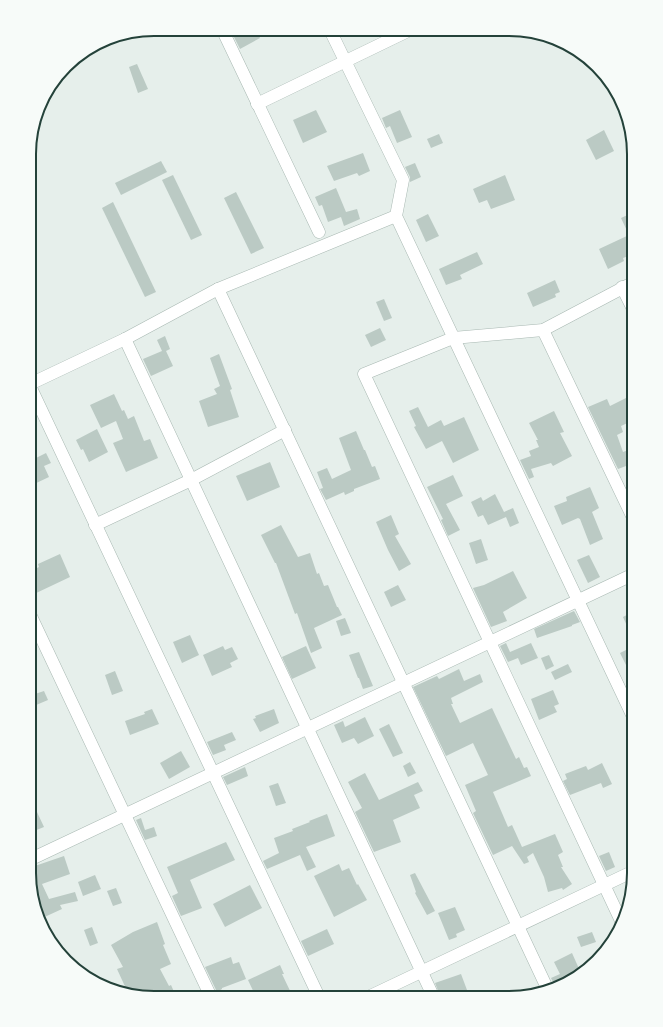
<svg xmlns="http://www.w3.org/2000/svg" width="663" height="1027" font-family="Inter,sans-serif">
<rect width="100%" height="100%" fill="#e6efeb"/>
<g fill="#bbcac4">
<path d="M230,29H255L260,38L240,49Z"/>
<path d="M137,64L148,89L138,93L129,67Z"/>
<path d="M316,110L327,132L303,143L293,120Z"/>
<path d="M400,110L412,137L397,143L390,126L386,128L382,118Z"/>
<path d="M604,130L614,151L596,160L586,140Z"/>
<path d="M439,134L443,143L431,148L427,139Z"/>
<path d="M363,153L370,171L359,176L357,173L334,181L327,166Z"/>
<path d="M161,161L167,172L121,195L115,183Z"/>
<path d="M415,163L421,177L410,182V177L405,167Z"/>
<path d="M173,175L202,235L191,240L162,180Z"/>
<path d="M505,175L515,200L491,209L487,200L479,203L473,189Z"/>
<path d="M336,188L346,212L357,209L360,219L344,226L341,217L328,222L322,205L319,206L315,197Z"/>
<path d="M236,192L264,248L251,254L224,198Z"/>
<path d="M113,202L156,292L145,297L102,208Z"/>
<path d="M634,212V254L623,258L624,261L608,269L599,249L629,235L621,218Z"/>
<path d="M428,214L439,236L426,242L416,220Z"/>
<path d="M477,252L483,264L460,275L462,279L446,285L439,269Z"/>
<path d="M555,280L560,292L555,294L556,297L533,307L527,293Z"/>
<path d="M384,299L392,318L384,321L376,302Z"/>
<path d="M380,328L386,340L371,347L365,335Z"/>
<path d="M165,336L170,349L166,351L173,366L151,376L143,359L162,351L157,340Z"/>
<path d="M219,354L232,389L230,390L239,417L208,427L199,401L217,394L214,389L220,386L210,358Z"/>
<path d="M114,394L122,411L124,410L128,419L134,416L144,441L150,439L158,458L126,472L113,443L123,439L116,421L101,428L90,405Z"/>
<path d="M634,394V420L621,426L623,432L617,435L623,452L634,448V463L618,469L588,407L607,399L610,406Z"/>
<path d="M418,407L428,427L441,420L444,426L464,417L479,450L453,463L442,441L426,449L414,427L416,426L409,411Z"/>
<path d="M554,411L564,432L560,433L572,456L553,466L551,463L531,469L534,477L529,479L520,460L531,456L529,451L539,447L536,440H538L529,423Z"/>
<path d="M97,429L108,452L89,462L83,449L81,450L76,440Z"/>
<path d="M356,431L364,450H365L372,467L375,466L380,479L354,489V491L345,495L344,492L326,500L320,489L323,488L317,472L327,468L332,479L351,470L339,438Z"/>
<path d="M46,453L51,463L44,466L49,477L30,486V461Z"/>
<path d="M270,462L280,487L247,501L236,476Z"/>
<path d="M453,475L463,496L446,504L460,530L448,536L441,520L443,519L427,487Z"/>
<path d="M590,487L599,508L592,512L603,539L590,545L580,519L578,518L562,525L554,506L567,501L566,497Z"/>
<path d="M495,494L504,512L513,508L519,523L510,527L506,517L488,525L483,515L478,517L471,502L481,497L483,501Z"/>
<path d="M391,515L399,534L395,536L411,564L399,571L388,550L376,522Z"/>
<path d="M281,525L298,557L310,553L317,574L319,573L324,586L328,585L337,607H338L342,615L314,628L322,648L311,653L297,613L295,614L276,563H275L261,535Z"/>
<path d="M481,539L488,560L476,564L469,543Z"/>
<path d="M60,554L70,577L32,595L29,589V572L39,567L38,564Z"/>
<path d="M589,555L600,577L588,583L577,560Z"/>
<path d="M513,571L527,598L503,612L507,621L491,627L473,588L484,585Z"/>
<path d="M398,585L406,600L391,607L384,592Z"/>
<path d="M574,611L580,622L572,625V626L537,638L534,629Z"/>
<path d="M634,611V623L627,626L623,617Z"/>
<path d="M345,618L351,633L341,636L336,621Z"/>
<path d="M190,635L199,655L182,663L173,642Z"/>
<path d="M506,643L510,652L531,643L538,658L521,665L518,658L508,662L500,646Z"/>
<path d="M223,646L225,650L232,647L238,659L230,663L232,667L212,676L203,655Z"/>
<path d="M306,646L316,668L292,679L282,657Z"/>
<path d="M634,646V661L626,665L620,653Z"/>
<path d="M359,652L373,686L363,689L359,678H358L349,655Z"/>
<path d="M549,655L554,666L546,670L541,658Z"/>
<path d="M568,664L572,672L555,680L551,672Z"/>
<path d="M459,669L464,681L480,674L483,682L451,698L453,704H451L460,723L492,708L516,759L519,757L524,768L527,767L531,776L493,792L508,827L512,825L522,847L555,834L563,852L558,855L563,867H561L572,884L563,890L562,888L548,892L544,877L533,853L527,857L529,862L524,864L512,846L493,855L473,813L476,811L465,785L488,775L473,743L446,756L413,687L437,676L439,679Z"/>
<path d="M115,671L123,691L112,695L105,675Z"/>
<path d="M553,690L559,704L554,706L557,712L539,720L531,699Z"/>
<path d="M44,691L48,700L29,708V696Z"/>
<path d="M152,709L159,724L130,735L125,721L145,714L144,712Z"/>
<path d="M274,709L279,723L260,732L253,719L256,718L255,716Z"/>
<path d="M365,717L374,736L358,744L354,738L342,743L334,725L343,721L345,727Z"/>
<path d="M389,724L403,753L393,757L379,729Z"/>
<path d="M232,732L236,740L224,745L226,750L213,755L207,742Z"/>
<path d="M181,751L190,767L169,779L160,763Z"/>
<path d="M410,762L416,773L408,777L403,766Z"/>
<path d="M602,763L612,784L603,788L601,783L570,795L563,781L567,779L565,774L586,766L588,770Z"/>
<path d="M245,767L248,776L227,785L223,777Z"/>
<path d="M365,773L379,800L418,782L423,791L414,795L420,808L393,820L401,842L374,852L355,812L362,808L348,782Z"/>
<path d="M278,783L286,803L276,806L269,786Z"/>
<path d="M29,795L44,827L34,831L29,819Z"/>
<path d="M327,814L335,836L306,847L316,867L307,871L300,855L267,869L263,861L279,853L274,838L293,831L292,829L310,822L309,821Z"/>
<path d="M141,818L145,830L154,827L157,836L145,840L136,820Z"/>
<path d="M226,842L235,860L190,880L202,908L181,916L172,896L178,893L167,867Z"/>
<path d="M609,852L615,867L606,871L599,856Z"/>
<path d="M64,856L70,874L42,884L49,899L75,892L78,901L60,905L62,909L38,920L29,868Z"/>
<path d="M339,864L342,871L349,868L357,885L358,884L367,900L334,917L314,876Z"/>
<path d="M415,873L435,911L427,915L415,893L416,892L410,875Z"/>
<path d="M95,875L101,889L83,896L78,882Z"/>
<path d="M250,885L262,908L225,927L213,904Z"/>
<path d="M116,888L122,903L113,906L107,891Z"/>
<path d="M455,907L465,930L456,934L457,937L449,940L438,913Z"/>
<path d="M157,922L165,944L163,945L171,964L160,969L169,986L171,985L175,994L167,997H138L128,993L117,969L123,967L111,945L133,932Z"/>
<path d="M92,927L98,943L90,946L84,930Z"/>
<path d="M327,929L334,944L308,956L301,941Z"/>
<path d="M592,932L596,942L581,947L577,937Z"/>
<path d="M572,953L580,971L567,981L555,986L551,978L560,974L554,962Z"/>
<path d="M231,957L233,964L239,962L246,979L222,988V989L217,992L205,967Z"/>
<path d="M280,965L284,974H282L293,997H256L248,980Z"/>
<path d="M461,974L470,998H441L435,983Z"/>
</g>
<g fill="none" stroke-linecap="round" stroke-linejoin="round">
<g stroke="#a8b8b2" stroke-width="13">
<g id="street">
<path d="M222,29L319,232"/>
<path d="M330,30L403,180L396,216L634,719"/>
<path d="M257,104L410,30"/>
<path d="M622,287L634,311"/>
<path d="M218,289L548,990"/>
<path d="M543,330L634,520"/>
<path d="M125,339L434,998"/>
<path d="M30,384L125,339L218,289L396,216"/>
<path d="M30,386L319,997"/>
<path d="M95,525L191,480L285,430"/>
<path d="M29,612L211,997"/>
<path d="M29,860L634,574"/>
<path d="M622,923L364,374L453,338L543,330L634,282"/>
<path d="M366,998L634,871"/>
</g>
</g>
<use href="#street" stroke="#fff" stroke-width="12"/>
</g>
<path d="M0 0H663V1027H0ZM154 36H509A118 118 0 0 1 627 154V873A118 118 0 0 1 509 991H154A118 118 0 0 1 36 873V154A118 118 0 0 1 154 36Z" fill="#f7fbf9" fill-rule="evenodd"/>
<path fill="none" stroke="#24423a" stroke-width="2" d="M154 36H509A118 118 0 0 1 627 154V873A118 118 0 0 1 509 991H154A118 118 0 0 1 36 873V154A118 118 0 0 1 154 36Z"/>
</svg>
